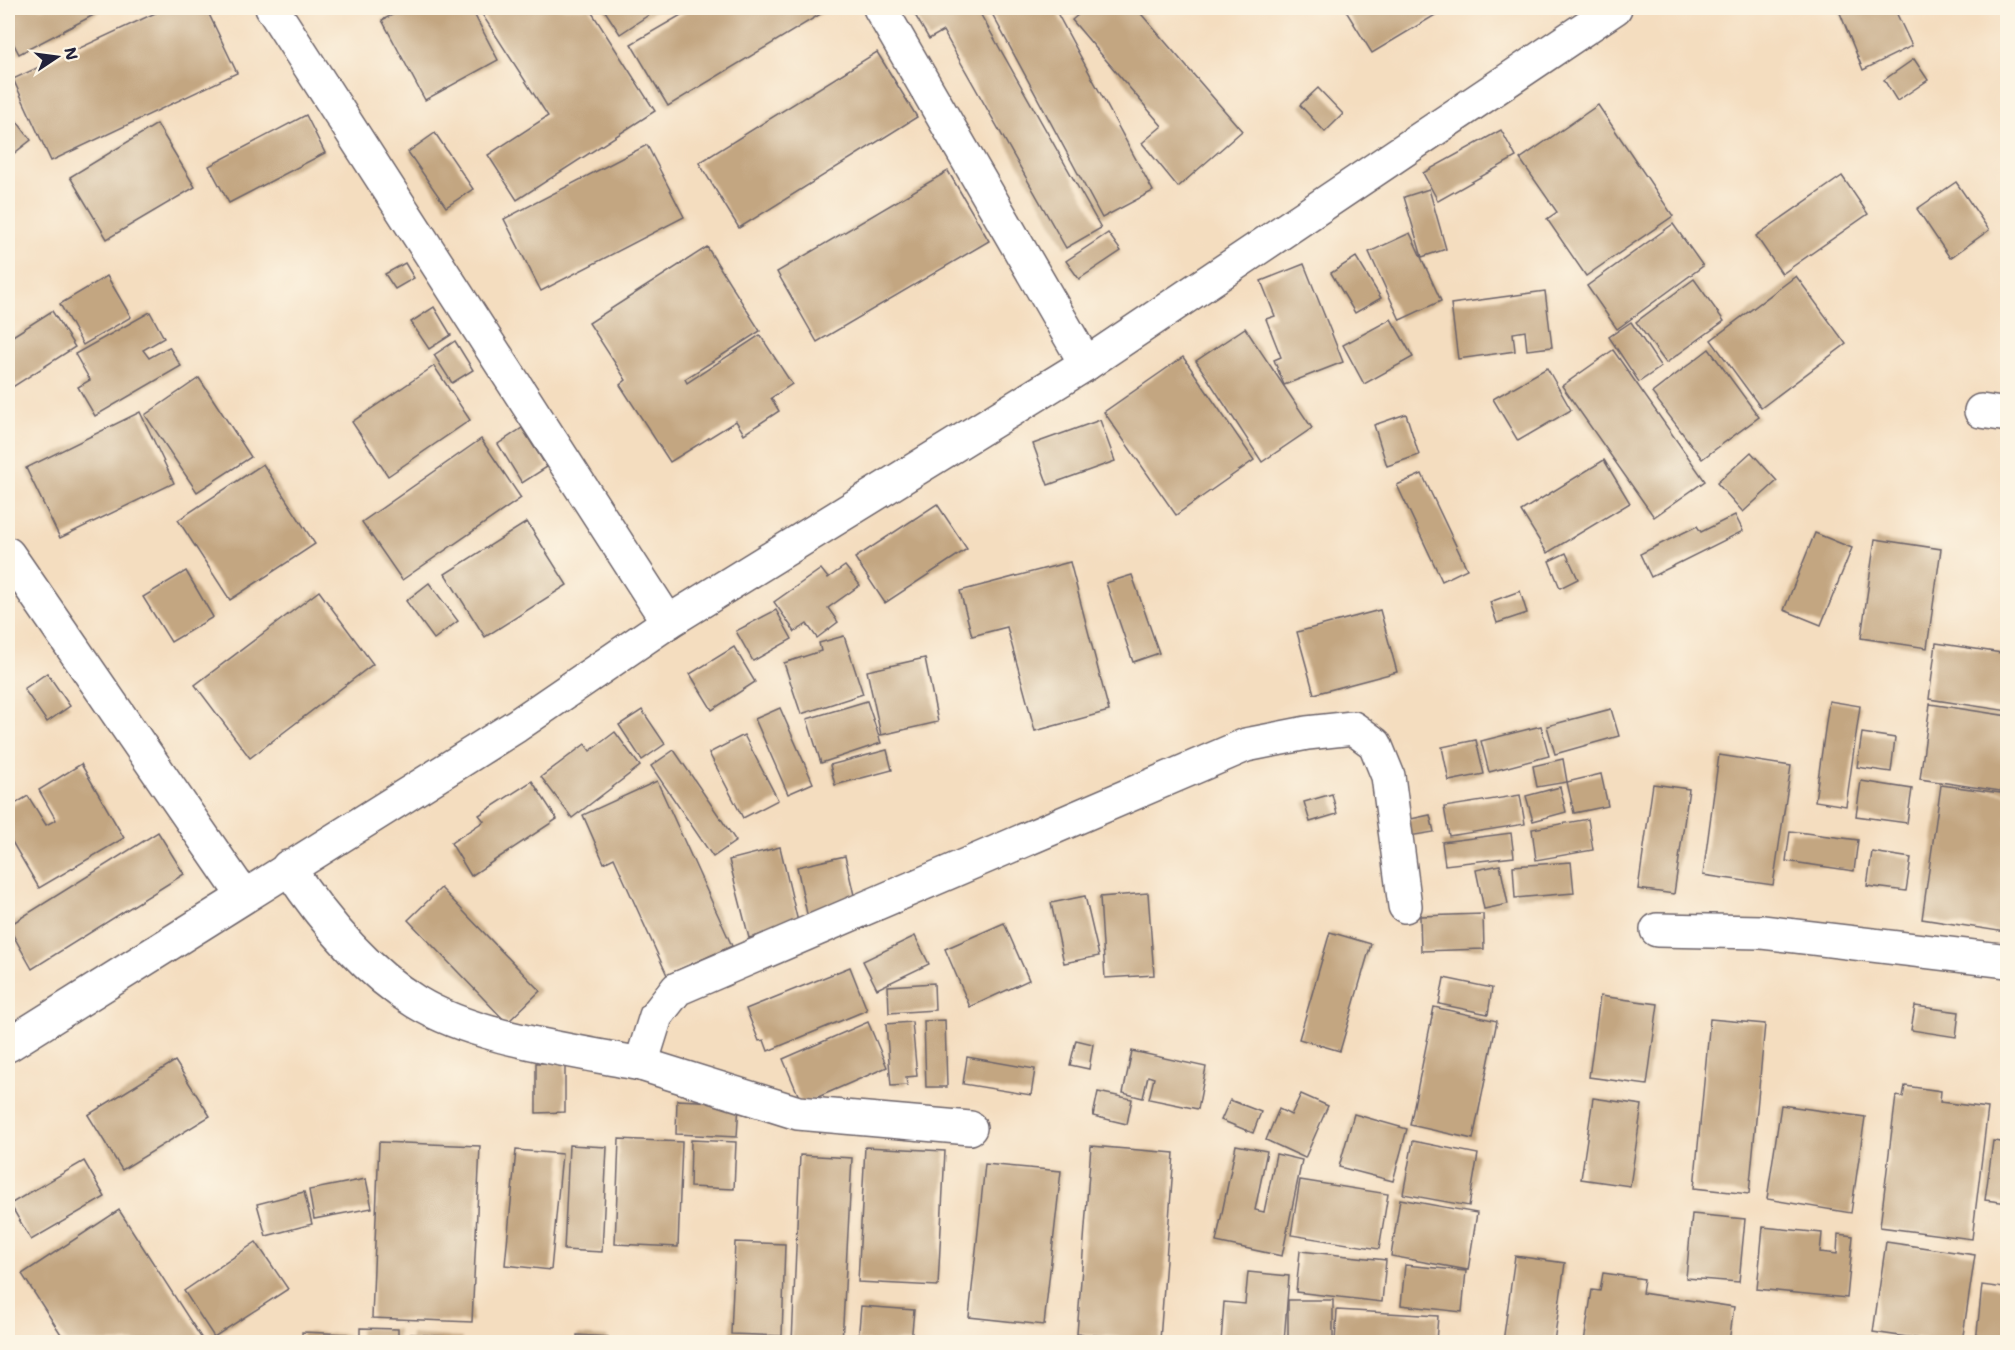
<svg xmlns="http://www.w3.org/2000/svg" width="2015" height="1350" font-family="'Shantell Sans',sans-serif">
<rect width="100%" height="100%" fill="#fcf5e5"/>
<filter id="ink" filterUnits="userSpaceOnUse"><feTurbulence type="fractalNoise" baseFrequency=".0167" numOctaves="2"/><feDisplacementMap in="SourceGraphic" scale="12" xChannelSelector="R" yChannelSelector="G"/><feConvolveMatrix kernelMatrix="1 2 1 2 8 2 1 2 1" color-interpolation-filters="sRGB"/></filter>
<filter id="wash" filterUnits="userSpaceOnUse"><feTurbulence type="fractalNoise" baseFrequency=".008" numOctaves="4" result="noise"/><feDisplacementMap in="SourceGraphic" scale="24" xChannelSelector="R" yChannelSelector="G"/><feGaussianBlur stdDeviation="1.35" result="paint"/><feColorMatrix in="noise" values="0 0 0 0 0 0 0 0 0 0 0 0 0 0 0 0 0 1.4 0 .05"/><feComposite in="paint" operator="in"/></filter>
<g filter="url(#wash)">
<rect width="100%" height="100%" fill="#f4ddbf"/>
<g id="blocks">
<g fill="#c3a681">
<path d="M8,8H107L19,54L8,33Z"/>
<path d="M166,8H206L237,73L51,161L13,79Z"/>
<path d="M406,8H471L498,60L425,100L382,20Z"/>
<path d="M478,8H589L655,111L517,200L488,155L548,116Z"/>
<path d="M603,8H659L620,34Z"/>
<path d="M693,8H822L824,12L668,106L631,44Z"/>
<path d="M911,8H977L1101,228L1066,248L943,31L929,39Z"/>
<path d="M989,8H1062L1056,11L1153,191L1102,218Z"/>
<path d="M1086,8H1136L1242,131L1178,187L1142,143L1162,126L1072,20Z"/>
<path d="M1344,8H1447L1372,53Z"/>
<path d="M1838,8H1894L1912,46L1863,70Z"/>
<path d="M877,52L917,117L739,228L699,163Z"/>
<path d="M1914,59L1928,80L1897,101L1884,80Z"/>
<path d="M1318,88L1343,114L1325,132L1300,105Z"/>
<path d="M1598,105L1673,216L1586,276L1547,219L1557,212L1520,159Z"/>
<path d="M12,115L31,140L8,158V118Z"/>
<path d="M306,115L325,153L229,203L209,166Z"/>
<path d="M157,124L195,187L107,239L70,177Z"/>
<path d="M1501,130L1516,157L1438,201L1423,173Z"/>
<path d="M435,133L473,189L446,207L408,152Z"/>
<path d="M647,145L684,217L541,291L504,219Z"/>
<path d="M948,171L989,241L817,342L777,272Z"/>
<path d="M1842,176L1868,214L1782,274L1756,236Z"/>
<path d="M1956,182L1989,230L1950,258L1917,209Z"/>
<path d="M1429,189L1446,249L1422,257L1404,197Z"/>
<path d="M1673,224L1703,266L1617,329L1587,286Z"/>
<path d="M1108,233L1121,251L1079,279L1066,261Z"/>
<path d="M1410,233L1441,301L1400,320L1369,252Z"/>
<path d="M707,247L760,331L685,379L687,383L760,335L792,384L771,398L779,411L744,434L736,421L670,462L620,385L626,380L589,323Z"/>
<path d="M1356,257L1381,298L1355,313L1331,273Z"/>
<path d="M405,263L414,278L395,289L385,274Z"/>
<path d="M1304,264L1343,362L1284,385L1274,360L1281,357L1266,319L1275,316L1261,281Z"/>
<path d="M107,276L131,317L83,345L60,304Z"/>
<path d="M1796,276L1846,344L1761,408L1711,340Z"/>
<path d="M1694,279L1724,321L1666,363L1636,322Z"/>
<path d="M1545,291L1552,347L1527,350L1525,331L1513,333L1515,351L1458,359L1451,304Z"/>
<path d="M434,307L451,335L429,349L411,322Z"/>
<path d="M52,311L75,347L8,390V339Z"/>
<path d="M150,312L164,338L143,350L149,358L169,347L181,366L95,416L78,387L90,380L75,354Z"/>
<path d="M1391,319L1413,357L1364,384L1343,345Z"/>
<path d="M1631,322L1661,367L1639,382L1609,337Z"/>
<path d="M1245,328L1312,428L1262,462L1196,361Z"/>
<path d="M455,341L473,370L452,383L434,355Z"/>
<path d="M1709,349L1759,417L1702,459L1652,393Z"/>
<path d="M1613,350L1705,481L1654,517L1562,386Z"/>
<path d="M1183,357L1254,460L1176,515L1104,412Z"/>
<path d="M434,366L470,420L388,476L352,422Z"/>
<path d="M1547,368L1571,410L1518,441L1493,399Z"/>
<path d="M199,378L251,457L197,492L145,415Z"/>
<path d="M140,412L174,483L60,538L26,468Z"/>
<path d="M1406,414L1419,455L1387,466L1374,425Z"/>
<path d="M1100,420L1115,461L1048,485L1033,444Z"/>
<path d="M522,428L547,467L522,483L498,444Z"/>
<path d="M481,439L521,498L402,580L362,522Z"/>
<path d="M1751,452L1777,481L1743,512L1717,483Z"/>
<path d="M1604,460L1630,503L1547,553L1521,511Z"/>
<path d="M263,464L315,544L230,600L178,520Z"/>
<path d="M1422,474L1467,569L1442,581L1397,485Z"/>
<path d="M937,504L967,549L885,603L855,558Z"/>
<path d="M1735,515L1743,531L1651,577L1640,554L1697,526L1701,532Z"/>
<path d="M527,522L567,585L485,637L445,574Z"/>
<path d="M1815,533L1852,548L1821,625L1784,610Z"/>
<path d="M1875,539L1941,549L1927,648L1861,638Z"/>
<path d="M1566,553L1578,579L1560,588L1549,561Z"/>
<path d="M1070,562L1109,711L1035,731L1007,627L972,636L960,591Z"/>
<path d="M845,566L860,585L828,608L838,622L817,638L807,624L795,632L774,602L821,569L828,578Z"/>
<path d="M186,571L213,617L171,642L143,597Z"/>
<path d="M1132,575L1159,653L1133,662L1106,583Z"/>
<path d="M429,583L458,621L434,639L406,601Z"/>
<path d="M319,591L373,664L250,758L195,685Z"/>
<path d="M1520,591L1527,613L1497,623L1490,602Z"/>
<path d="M776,610L792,639L753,661L736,631Z"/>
<path d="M1380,610L1397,672L1314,694L1297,632Z"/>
<path d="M844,636L863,694L801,714L784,663L821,651L819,643Z"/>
<path d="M1936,643L2008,654V711L1929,699Z"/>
<path d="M734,647L755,682L712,710L690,674Z"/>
<path d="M925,658L938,722L881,735L867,671Z"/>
<path d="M47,673L70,706L47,722L24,689Z"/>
<path d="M867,701L881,743L821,763L807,719Z"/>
<path d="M1829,701L1860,706L1846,806L1815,801Z"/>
<path d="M1930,704L2008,716L2007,792L1920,779Z"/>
<path d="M780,708L813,783L788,794L755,719Z"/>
<path d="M1611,709L1619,736L1555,754L1547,726Z"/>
<path d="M642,710L665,744L642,760L619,725Z"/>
<path d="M1541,726L1549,756L1489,772L1481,741Z"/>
<path d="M615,732L640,766L572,818L541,777L585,744L590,751Z"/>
<path d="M1862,733L1895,738L1891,772L1857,767Z"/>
<path d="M744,735L778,800L743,818L709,753Z"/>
<path d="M1476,740L1484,774L1449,781L1442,747Z"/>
<path d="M674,750L736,841L713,857L651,766Z"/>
<path d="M887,750L892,770L835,785L830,765Z"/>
<path d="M1719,755L1791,766L1773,885L1703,875Z"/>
<path d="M1563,759L1567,782L1537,787L1533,766Z"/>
<path d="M81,764L124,838L39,888L8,835V808L28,796L46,825L56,820L39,790Z"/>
<path d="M1601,774L1608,806L1574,813L1567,782Z"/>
<path d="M532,781L557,819L471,876L451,843L484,821L479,815Z"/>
<path d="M657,781L732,946L667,975L614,858L604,863L583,815Z"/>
<path d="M1861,781L1912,789L1907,823L1856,816Z"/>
<path d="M1653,784L1689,789L1674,894L1638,889Z"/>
<path d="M1941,785L2008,794L2005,932L1922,919Z"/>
<path d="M1560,787L1566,812L1533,821L1526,796Z"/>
<path d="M1332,794L1337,814L1310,822L1304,802Z"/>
<path d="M1520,795L1525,824L1449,836L1444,807Z"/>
<path d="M1430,815L1434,832L1409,836L1406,820Z"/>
<path d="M1588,819L1593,850L1536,860L1532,829Z"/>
<path d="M1790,831L1858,840L1854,871L1786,861Z"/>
<path d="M158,832L184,874L32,969L8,926Z"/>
<path d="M1511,833L1514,857L1445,865L1442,842Z"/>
<path d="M780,847L799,926L749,938L729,860Z"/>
<path d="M1872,852L1911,858L1906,891L1867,886Z"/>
<path d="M845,856L856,904L807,914L797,867Z"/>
<path d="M1571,862L1574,893L1515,898L1513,866Z"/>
<path d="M1500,865L1508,904L1484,909L1476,870Z"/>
<path d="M441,888L540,991L507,1023L408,920Z"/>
<path d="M1148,893L1154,975L1105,978L1100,897Z"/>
<path d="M1085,896L1099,956L1064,963L1051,903Z"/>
<path d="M1483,914L1484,949L1421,951L1420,916Z"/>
<path d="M1004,923L1029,980L970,1007L945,949Z"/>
<path d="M1330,932L1371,944L1340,1051L1299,1039Z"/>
<path d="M915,936L929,964L877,989L863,961Z"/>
<path d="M850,967L867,1010L768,1051L764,1040L759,1041L746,1009Z"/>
<path d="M1444,978L1492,988L1488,1014L1439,1004Z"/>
<path d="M934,983L935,1010L889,1013L888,986Z"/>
<path d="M1600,996L1658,1004L1647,1085L1589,1077Z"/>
<path d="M1915,1006L1959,1012L1956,1037L1911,1030Z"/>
<path d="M1434,1007L1497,1021L1473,1139L1410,1125Z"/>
<path d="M1710,1019L1765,1024L1749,1194L1694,1188Z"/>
<path d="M945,1020L947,1087H926L924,1021Z"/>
<path d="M868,1022L887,1067L802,1104L783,1059Z"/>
<path d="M912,1022L917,1076L906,1077L907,1085L891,1086L886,1024Z"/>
<path d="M1076,1040L1093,1044L1089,1069L1070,1065Z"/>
<path d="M1132,1051L1206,1067L1198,1109L1149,1099L1154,1078L1148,1076L1143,1098L1123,1093Z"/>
<path d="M967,1057L1035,1069L1031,1095L963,1084Z"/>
<path d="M175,1061L210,1116L122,1170L88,1115Z"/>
<path d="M536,1063H565V1112L536,1113Z"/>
<path d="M1905,1086L1941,1091L1940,1102L1988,1108L1972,1239L1880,1227L1896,1096L1903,1097Z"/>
<path d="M1098,1092L1132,1099L1127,1124L1093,1116Z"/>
<path d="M1301,1094L1328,1106L1305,1158L1266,1140L1279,1109L1291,1115Z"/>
<path d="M1593,1098L1642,1105L1630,1186L1581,1179Z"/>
<path d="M677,1100L739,1103L737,1137L676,1134Z"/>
<path d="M1230,1100L1261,1112L1253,1133L1221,1120Z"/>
<path d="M1781,1105L1865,1117L1851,1213L1767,1199Z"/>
<path d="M1354,1114L1407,1129L1393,1181L1339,1167Z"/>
<path d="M619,1139L682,1142L678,1247L615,1244Z"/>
<path d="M691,1140L736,1142L734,1189L690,1187Z"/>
<path d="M1413,1141L1478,1154L1469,1206L1403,1194Z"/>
<path d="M1993,1141L2008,1143V1203L1985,1200Z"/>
<path d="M379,1142L480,1146L472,1322L372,1318Z"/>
<path d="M569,1145L607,1147L602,1252L564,1250Z"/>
<path d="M1236,1145L1267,1151L1255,1210L1264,1212L1276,1154L1302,1160L1282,1256L1216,1242Z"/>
<path d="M1091,1146L1174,1153L1160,1340L1077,1334Z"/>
<path d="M865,1147L945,1151L938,1286L858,1282Z"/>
<path d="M516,1150L562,1154L551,1270L505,1265Z"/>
<path d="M800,1155L852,1158L842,1342H792Z"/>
<path d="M84,1161L105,1197L31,1240L10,1204Z"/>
<path d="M985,1164L1061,1171L1044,1325L969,1317Z"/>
<path d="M366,1179L372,1208L314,1219L309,1190Z"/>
<path d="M1300,1180L1388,1194L1379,1249L1291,1235Z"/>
<path d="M304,1192L312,1224L266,1236L257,1204Z"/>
<path d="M1400,1199L1477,1213L1468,1270L1391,1256Z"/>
<path d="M119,1210L204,1342H66L22,1274Z"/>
<path d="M1692,1214L1745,1219L1739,1282L1686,1278Z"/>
<path d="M1763,1227L1822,1233L1820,1252L1837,1254L1838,1234L1853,1236L1847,1298L1757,1289Z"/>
<path d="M256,1242L288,1289L214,1337L184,1291Z"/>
<path d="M735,1242L785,1244L782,1336L731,1334Z"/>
<path d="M1886,1242L1975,1255L1962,1342H1941L1873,1332Z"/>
<path d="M1300,1251L1386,1260L1382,1302L1296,1292Z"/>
<path d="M1515,1256L1565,1263L1554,1342H1503Z"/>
<path d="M1405,1265L1466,1271L1462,1312L1401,1305Z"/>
<path d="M2006,1269L2008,1342H1976L1982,1285L2004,1288Z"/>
<path d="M1248,1272L1289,1276L1284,1342H1221L1224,1302L1245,1304Z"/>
<path d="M1603,1273L1644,1279L1642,1293L1734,1307L1729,1342H1584L1592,1290L1600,1291Z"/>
<rect x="1288" y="1300" width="45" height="42"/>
<path d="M861,1306L914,1310L911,1342L858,1341Z"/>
<path d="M1337,1310L1438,1316L1436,1342H1335Z"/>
<path d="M360,1328L398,1329V1342H360Z"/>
<path d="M302,1332L347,1334L346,1342H302Z"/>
<path d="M411,1334L462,1338V1342H410Z"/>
<path d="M577,1335L608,1337L607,1342H577Z"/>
</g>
</g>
</g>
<g filter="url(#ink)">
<use href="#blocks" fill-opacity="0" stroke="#6c6369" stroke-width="1.5"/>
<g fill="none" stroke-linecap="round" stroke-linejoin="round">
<g stroke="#6c6369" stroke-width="36">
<g id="minor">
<path d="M272,8L668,622"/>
<path d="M880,8L1086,364"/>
<path d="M1981,411L2008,415"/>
<path d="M8,554L243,895"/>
<path d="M288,867C321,917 364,970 416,1002C476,1039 572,1050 641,1064L656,1016L677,989L1246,745L1307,733L1353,728L1375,744L1388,776L1405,906"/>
<path d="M1657,930L1762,932L2008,961"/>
<path d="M8,1045L516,726L668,622L1086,364L1615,8"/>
<path d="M641,1064L798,1113L970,1128"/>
</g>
</g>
<use href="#minor" stroke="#fff" stroke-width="33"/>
</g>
</g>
<rect width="2015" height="1350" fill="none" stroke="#fcf5e5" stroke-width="30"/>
<g transform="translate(57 57) rotate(77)" stroke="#fcf5e5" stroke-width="4.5" paint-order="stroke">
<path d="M0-4.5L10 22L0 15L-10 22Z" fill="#22223b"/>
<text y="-9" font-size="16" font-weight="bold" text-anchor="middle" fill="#22223b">N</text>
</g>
</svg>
